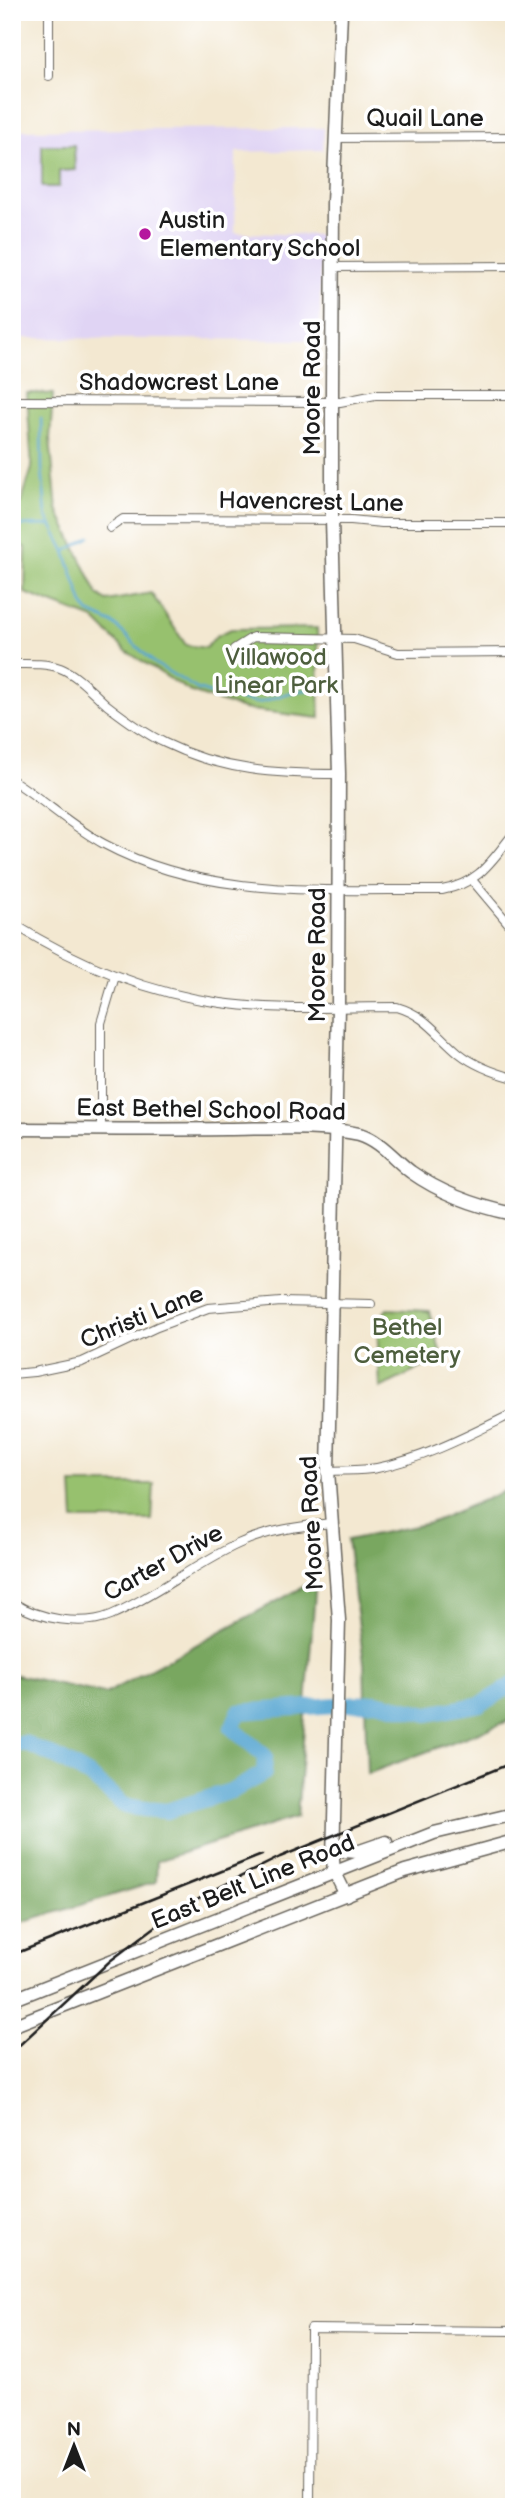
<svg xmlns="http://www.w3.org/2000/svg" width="526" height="2519" font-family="'Balsamiq Sans',sans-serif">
<rect width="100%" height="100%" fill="#fff"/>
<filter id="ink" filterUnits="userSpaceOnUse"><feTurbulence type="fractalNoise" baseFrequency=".0143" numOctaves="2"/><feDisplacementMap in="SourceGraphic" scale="14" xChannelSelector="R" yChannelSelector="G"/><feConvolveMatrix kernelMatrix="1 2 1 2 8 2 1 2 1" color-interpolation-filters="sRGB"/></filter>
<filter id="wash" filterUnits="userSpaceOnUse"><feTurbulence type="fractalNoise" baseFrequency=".00686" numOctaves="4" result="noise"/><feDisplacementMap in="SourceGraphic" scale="28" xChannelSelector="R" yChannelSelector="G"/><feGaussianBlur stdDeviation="1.57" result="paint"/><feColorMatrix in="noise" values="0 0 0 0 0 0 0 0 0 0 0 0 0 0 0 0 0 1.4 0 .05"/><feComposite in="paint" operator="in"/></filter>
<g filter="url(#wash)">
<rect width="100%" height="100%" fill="#f3e8d1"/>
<path fill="#e0d4f4" d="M324,128L323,150L236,152L235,233L320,235V340L12,338V130Z"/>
<g fill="#97c16e" stroke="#5a6e45" stroke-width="2">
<path d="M42,145H74L75,170L59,171V187H42Z"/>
<path d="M27,393L53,394L50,439L57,509L98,595L107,601L151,593L186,645L206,648L216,636L231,629L317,628L320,718L243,709L191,692L126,651L94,619L25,593L26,547L12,545V505L21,503L32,468Z"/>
<path d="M387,1309L429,1311L442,1358L380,1388L377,1322Z"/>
<path d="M72,1484H154L152,1520H74Z"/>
</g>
<g fill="#79a761" stroke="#4a623e" stroke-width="2">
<path d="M514,1487V1719L367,1774L364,1663L347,1540L430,1523Z"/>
<path d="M316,1580L297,1817L157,1861L156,1882L12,1926V1674L105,1694Z"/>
</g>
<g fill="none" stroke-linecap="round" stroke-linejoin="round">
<g stroke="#57a6d1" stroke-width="2.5">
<path d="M41,418L42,469L46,515L65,551L83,604L88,612L114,624L154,663L197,689L219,696L258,703L295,691L318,689"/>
<path d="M12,526L50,525"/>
<path d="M66,551L90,537"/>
</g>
<path stroke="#57a6d1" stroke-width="16" d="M12,1746L24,1743L60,1759L91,1777L125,1806L145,1809L167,1811L234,1790L264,1773L265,1756L232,1728L239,1712L376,1702L428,1714L481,1704L514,1684"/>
</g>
</g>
<g filter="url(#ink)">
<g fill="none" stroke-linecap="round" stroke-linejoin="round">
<g stroke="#67635b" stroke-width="10">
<g id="street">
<path d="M49,12V76"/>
<path d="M336,138L514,137"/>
<path d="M333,267L514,266"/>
<path d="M12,401L340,402L375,395H514"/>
<path d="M110,528L123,519L351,520L382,523H514"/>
<path d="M234,649L253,637L354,639L398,653L514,652"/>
<path d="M12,664C28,664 45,663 60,668C78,675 93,693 107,705C125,719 144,733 165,743C222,771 276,774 339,774"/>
<path d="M12,780C44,800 71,826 104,844C208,900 328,889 442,890C480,883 491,861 514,833"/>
<path d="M472,880L514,930"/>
<path d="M12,923C76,963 146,993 221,1003C278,1011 339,1007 397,1007C427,1016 436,1034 459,1053C474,1065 495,1073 514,1078"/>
<path d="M101,1129V1023L115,976"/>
<path d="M12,1374L34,1372L82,1362L157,1327L208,1308L281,1302L371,1304"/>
<path d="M328,1471C345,1470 362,1471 377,1468C426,1458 469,1435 514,1413"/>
<path d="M12,1602C38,1619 82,1627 111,1615C156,1596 194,1564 238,1544C268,1530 300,1526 332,1523"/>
<path d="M310,2507L311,2329L514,2331"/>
</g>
</g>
<g stroke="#67635b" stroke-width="15">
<g id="secondary">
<path d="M341,12L333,203L332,392V520L339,774L338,1007L328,1471L339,1620L333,1860L334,1871L346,1895"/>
<path d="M12,1129C84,1129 155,1130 226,1129C264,1129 323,1125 359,1134C380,1140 395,1160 411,1172C442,1194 476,1206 514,1214"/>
</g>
</g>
<g stroke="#67635b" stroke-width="15">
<g id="primary">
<path d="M334,1850L357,1852L386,1842"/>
<path d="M12,2000L434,1833L514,1814"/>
<path d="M12,2026L405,1871L514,1841"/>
</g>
</g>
<use href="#street" stroke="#fff" stroke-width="8"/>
<use href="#secondary" stroke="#fff" stroke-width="12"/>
<use href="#primary" stroke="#fff" stroke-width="12"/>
<g stroke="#1c1c1c" stroke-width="2.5">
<path d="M12,1955L262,1855"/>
<path d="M12,2052L110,1961L171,1915L202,1896L280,1857L514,1762"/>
</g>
</g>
</g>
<circle fill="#b5179e" stroke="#fff" stroke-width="2.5" cx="145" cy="234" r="7"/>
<g text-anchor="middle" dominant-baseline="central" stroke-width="7" stroke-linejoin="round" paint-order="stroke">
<g font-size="24" fill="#1c1c1c" stroke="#fff">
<text x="425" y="118">Quail Lane</text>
<text x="179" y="382">Shadowcrest Lane</text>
<text transform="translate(312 388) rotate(-90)">Moore Road</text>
<text transform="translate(311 502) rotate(1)">Havencrest Lane</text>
<text transform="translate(317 955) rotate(-90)">Moore Road</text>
<text transform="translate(211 1110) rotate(1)">East Bethel School Road</text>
<text transform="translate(142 1317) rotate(-22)">Christi Lane</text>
<text transform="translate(312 1523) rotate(-93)">Moore Road</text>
<text transform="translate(163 1563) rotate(-29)">Carter Drive</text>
<text transform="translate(253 1882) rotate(-22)">East Belt Line Road</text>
</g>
<g font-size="24" fill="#1c1c1c" stroke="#fff" text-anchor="start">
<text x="159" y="220">Austin<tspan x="159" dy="28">Elementary School</tspan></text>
</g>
<g font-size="24" fill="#4d5e3d" stroke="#fff">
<text x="276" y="657">Villawood<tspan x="276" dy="28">Linear Park</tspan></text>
<text x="407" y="1327">Bethel<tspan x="407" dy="28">Cemetery</tspan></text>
</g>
</g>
<rect width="526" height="2519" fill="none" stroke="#fff" stroke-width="42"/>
<g transform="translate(74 2446)" stroke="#ffffff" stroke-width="5" paint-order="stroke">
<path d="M0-5L12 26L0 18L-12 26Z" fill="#1c1c1c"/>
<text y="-10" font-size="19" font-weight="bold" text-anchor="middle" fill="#1c1c1c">N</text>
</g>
</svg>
